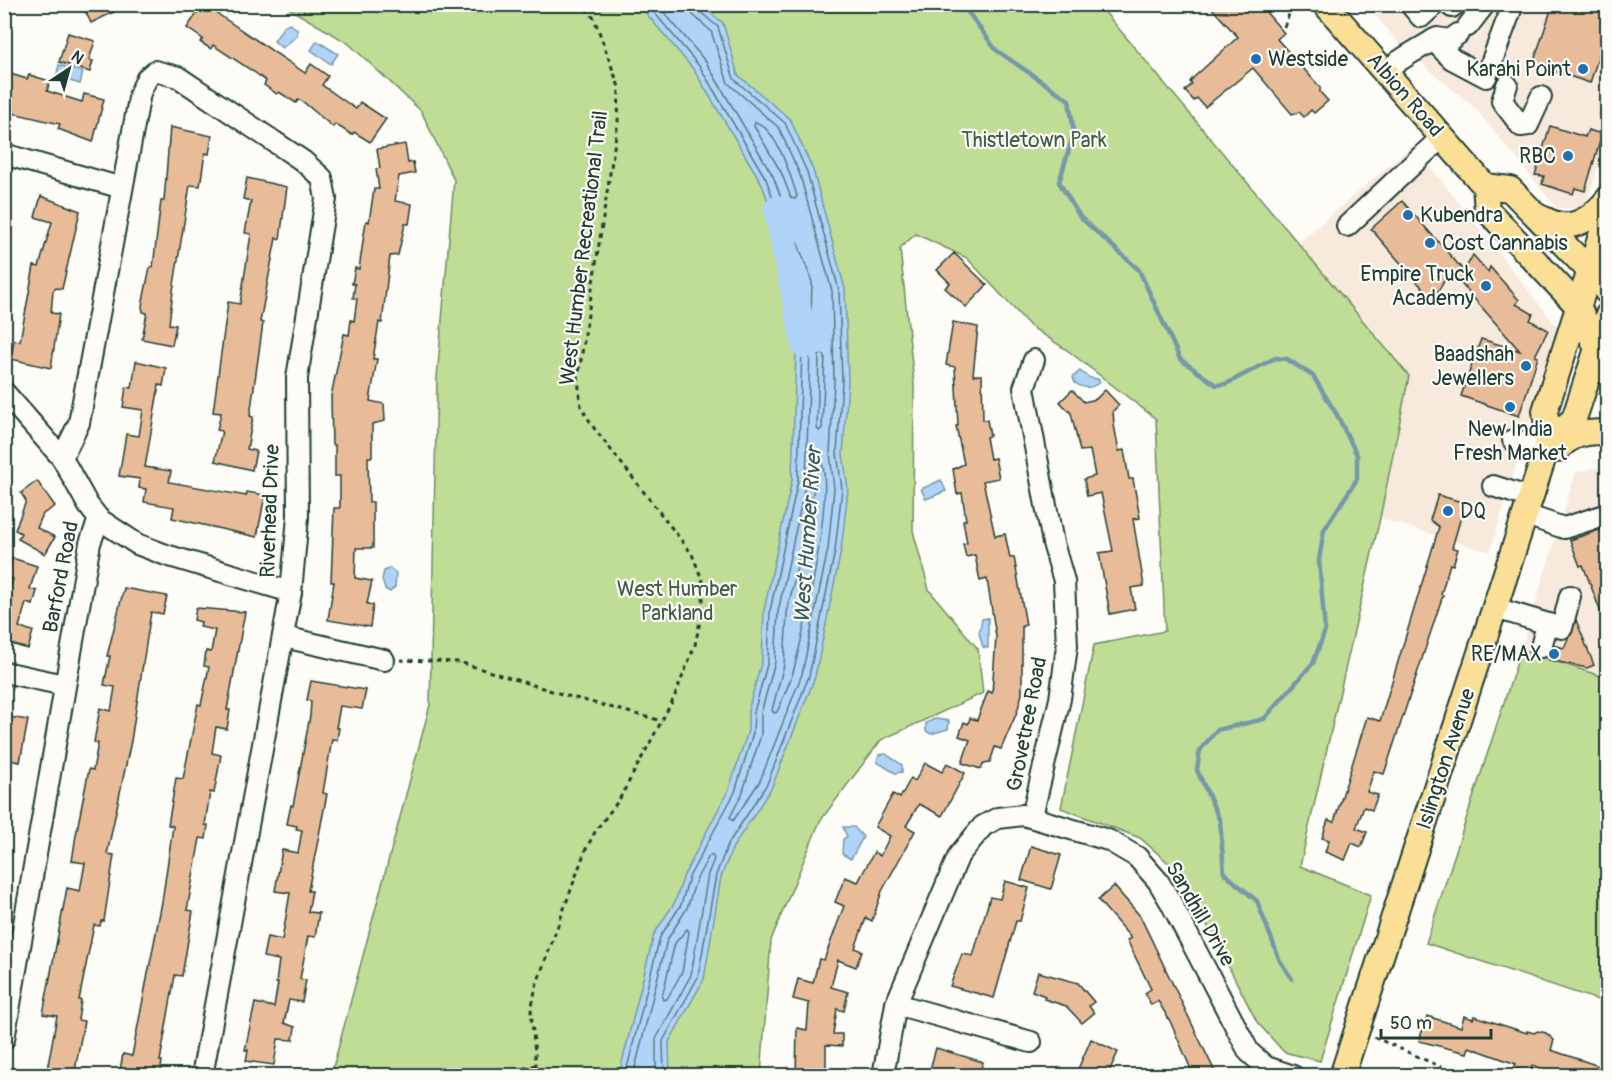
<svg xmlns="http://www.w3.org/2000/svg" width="1612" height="1080" font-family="Pangolin,sans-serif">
<rect width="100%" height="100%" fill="#fdfcf7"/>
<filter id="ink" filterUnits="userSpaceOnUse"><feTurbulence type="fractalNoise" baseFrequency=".0167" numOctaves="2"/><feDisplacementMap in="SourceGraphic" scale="12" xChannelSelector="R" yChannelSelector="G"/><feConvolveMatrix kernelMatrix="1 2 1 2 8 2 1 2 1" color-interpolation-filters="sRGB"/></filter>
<g filter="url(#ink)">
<g fill="#f7e9db">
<path d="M1366,5H1607V137L1585,209L1557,208L1475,108L1401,46Z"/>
<path d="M1413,145L1557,327L1490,552L1380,518L1409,376L1297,244Z"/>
<path d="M1607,465V678L1521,650L1576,472Z"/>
</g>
<g fill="#bfdd95" stroke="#6f8d64" stroke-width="1.5">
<path d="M283,5H1099L1409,376L1380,518L1300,866L1371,895L1320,1061L1284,1052L1257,1022L1181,874L1140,838L1061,808L1094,645L1165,631L1156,419L1067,350L1030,326L967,258L916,234L900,248L914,384L913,531L929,590L978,649L983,693L881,740L820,821L771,940L761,1075H331L430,705L437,378L454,180L421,111L348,43Z"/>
<path d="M1521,650L1607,678V1003L1426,943Z"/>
</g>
<g fill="#afd4f8" stroke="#7598aa" stroke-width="1.5">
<path d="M639,5H701L723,23L738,75L790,119L813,170L845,289L848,382L843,454L848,489L841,551L815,677L772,787L733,847L721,877L704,979L669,1042L670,1076L619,1075L654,934L675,902L684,875L729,789L748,731V711L762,660L764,610L792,480L798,283L761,182L694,70Z"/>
<path d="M290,24L297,29V36L282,48L274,41L284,26Z"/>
<path d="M317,41L338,54L331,64L311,50Z"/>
<path d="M59,65L83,72L80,84L56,77Z"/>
<path d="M1080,371L1090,378L1098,379L1100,382C1091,389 1084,389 1075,383L1073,377Z"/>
<path d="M941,480L946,491L926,499L921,489Z"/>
<path d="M390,568L396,573L395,587L390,592L385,589L382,580L384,571Z"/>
<path d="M988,618V648L983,647L979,633L982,619Z"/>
<path d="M935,719L949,721L948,729L931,734L926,731V723Z"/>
<path d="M886,754L902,765V772L895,773L877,762L879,755Z"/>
<path d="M843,827H854L863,837L851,859L842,854L843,839L847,837Z"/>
</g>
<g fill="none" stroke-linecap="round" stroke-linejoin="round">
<g stroke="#597982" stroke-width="1.5">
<path d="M657,4L706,62L773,176L812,282L806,482L778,612L775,662L761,713V735L742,794L730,817L733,821L760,781L802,674L828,549L834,489L830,453L834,382L832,291L800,175L779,128L728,83L711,31L693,15L690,4"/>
<path d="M755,122C776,127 791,176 797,196L795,199L791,198L781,172L754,126Z"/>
<path d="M822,354L825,356L822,428L819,431L817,428L819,356Z"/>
<path d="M819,457C838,481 803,635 794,669C790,683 783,698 777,712L774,713L772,710L784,665L787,613L815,484L816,459Z"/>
<path d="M687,929L689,932L682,972L667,999L663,1000L662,997L675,943Z"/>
<path d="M625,1076L660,937L681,905L689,877L735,792L753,733L754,712L768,661L770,611L798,480L804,284L766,179L700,67L647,4"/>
<path d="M633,1076L667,940L687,908L696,880L709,856L712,855L714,859L708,874L691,975L656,1039V1076"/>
<path d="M664,1076L663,1041L698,977L716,875L728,844L767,784L809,676L835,551L842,489L837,453L842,382L839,290L807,172L785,123L734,79L718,27L699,11L697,4"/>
</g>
<path stroke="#7598aa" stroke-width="4.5" d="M962,4L996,50L1069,100L1074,133L1059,182L1080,217L1139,270L1180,359L1216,385L1226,384L1275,358L1287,359L1313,376L1337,415L1357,455V479L1324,530L1319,560L1325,631L1313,663L1264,719L1217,730L1200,750L1197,770L1220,821L1224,873L1257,901L1280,961L1292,979"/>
<path stroke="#afd4f8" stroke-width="27" d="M777,209L805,345"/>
</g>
<g fill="#e9bc99" stroke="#1f3d34" stroke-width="1.5">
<path d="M82,4H130L91,23Z"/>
<path d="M203,4L305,73L311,64L328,76L322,85L356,109L360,102L386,119L370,142L354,132L352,135L335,124L333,127L302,101L298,100L296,103L279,92L277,94L264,85L266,81L254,72L213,45L211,49L200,42L203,39L187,28Z"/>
<path d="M1208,4H1259L1284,33L1277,39L1320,87V92L1328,101L1314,113L1311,110L1304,117L1299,112L1292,114L1253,68L1205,107L1197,98L1194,101L1185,91L1192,84L1190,82L1193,78L1238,37Z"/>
<path d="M1553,4H1608V27L1590,83L1533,64Z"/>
<path d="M68,33L95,41L89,60L93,61L90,72L59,62Z"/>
<path d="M4,72L27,79L29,75L50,81L47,91L82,102L84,94L104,99L93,142L58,129L60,124L4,111Z"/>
<path d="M1550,126L1585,137L1588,130L1602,134L1585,191L1575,188L1573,194L1542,184L1544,176L1535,175Z"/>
<path d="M170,127L212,136L209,154L205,153L200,186L190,185L173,291L169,324L176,325L172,345L142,339L147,313L143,312L142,306L150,267H153L161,201H164Z"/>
<path d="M405,144L408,163L413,162L415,173L399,176L395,201L412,204L409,224H405L398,255L390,256L382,323L379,322L373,359H377L370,401L384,404L385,421L372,424V457H368L369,502H373V548H356L355,578L372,581L367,604L373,605L370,627L328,620L334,582H331L334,508H340V476H335V445H332L331,396L344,334L349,335L351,320L354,321L357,299L353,298L355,284H352L355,268L359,269L366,221L369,222L374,189H379L376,169L380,168L377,149Z"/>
<path d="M247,178L287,187L280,239L276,238L260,322L263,323L250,416L253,417L247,449L256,451L252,470L215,461L222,431L217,430L221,413L213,412L228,302L240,304L251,234L245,233L251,201L243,199Z"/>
<path d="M41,196L80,211L62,289L56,288L53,291L51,313L59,314L51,368L11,359L14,340L20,341L34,266L39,267L52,222L35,217Z"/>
<path d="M1402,201L1464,271L1473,255L1488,272L1490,267L1519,300L1516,304L1533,314L1530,320L1548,330L1535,356L1538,357L1519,416L1461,396L1481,339L1520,351L1450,271L1433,300L1371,229Z"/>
<path d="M954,253L987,285L966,307L945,288L950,283L937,270Z"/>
<path d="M953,322L978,327L973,375H982L983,420H987L990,436L986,437L990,459L995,458L999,478L983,481L995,536L1005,534L1010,558L1014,557L1026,625L1022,626V694L1017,712L1001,749L995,747L990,762L984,763L981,769L962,763L970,740L959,736L964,722L968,724L970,718L977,720L988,691L992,693L996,637L987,579L980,581L975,555L966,557L963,544L967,543L963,520H966L962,493L957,494L953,469L964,464L956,426H958L955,367L946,365Z"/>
<path d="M136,361L166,368L163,386L159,385L145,467L171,471L169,482L246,496L247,492L265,495L257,537L172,518L174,507L144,502L146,489L139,488L140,479L119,476L126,434L139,436L143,410L123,407L126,387L132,388Z"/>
<path d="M1072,390L1084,402L1096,399L1105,390L1119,405L1113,411L1114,425L1119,451L1124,450L1129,479H1133L1140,518L1133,519L1144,586L1131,588L1135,609L1110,614L1099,553L1113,551L1101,493L1087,496L1084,479L1095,476L1090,450L1080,451L1071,413L1060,402Z"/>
<path d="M37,481L55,506L43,514L37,528L55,537L45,554L18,539L21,533L15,530L26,501L21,493Z"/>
<path d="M1438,495L1465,503L1452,548L1458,549L1453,565L1450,564L1441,594L1443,595L1384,774L1374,771L1367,792L1378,795L1372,810L1364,807L1356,828L1367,832L1361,847L1352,843L1345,860L1325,852L1329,840L1322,838L1328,820L1334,822L1367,717L1380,721L1439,527L1430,520Z"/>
<path d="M1608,527V626H1606L1583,565L1580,566L1570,540Z"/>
<path d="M12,558L37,566L30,589L37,591L33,605L26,603L19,627L33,631L28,649L4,642V608L13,579L7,576Z"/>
<path d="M124,588L167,596L163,614L151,612L131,741L107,854L114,855L104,921H101L100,926L94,925L79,1000L81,1001L78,1020L84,1021L74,1076H46L57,1016L43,1014L67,888L80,891L85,863L72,861L76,835L89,769L93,770L98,743L94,742L100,708L111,711L115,687L104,685L110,656H107Z"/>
<path d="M196,608L245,612L227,710H230L227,729L216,727L212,753L221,755L214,793L210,792L205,825H208L206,839L200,838L187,910L193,911L182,976L175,975L160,1061H162L160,1076H119L123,1054L132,1056L162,902L173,826L168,825L176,778L183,779L198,704L201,705L209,667L204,666L206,651L211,652L215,630L200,627L201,622L194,620Z"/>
<path d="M1576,620L1594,665L1587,668L1549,660L1554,645L1564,648Z"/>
<path d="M311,681L366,690L362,709L340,706L336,728H339L337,740L332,739L323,793L327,794L308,891H312L308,912L319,913L315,937L308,936L300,979L306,980L302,1002L289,1000L284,1023L295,1027L293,1040L278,1039L274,1065L246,1061L248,1050H245L255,1003L274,1007L278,983H276L279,960L263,957L267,937L282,940L290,893L275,891L279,868L282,850L298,853L302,830L296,829L297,826L287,824L291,805L293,806L310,716L311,701L307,700Z"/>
<path d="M9,717L28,720L20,762L4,759Z"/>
<path d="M925,763L942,772L947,763L965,773L942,816L919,804L906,826L915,831L882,891L872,921L866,918L855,948L862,951L856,967L838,960L831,987L848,992L844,1011L837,1009L833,1034H842V1046L826,1045V1076H796L797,1028L807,1030L809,1003L793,999L798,979L813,983L819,959L824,960L844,906L835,902L845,877L858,882L874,852L880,856L890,836L875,827L893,794L900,798L911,778L915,781Z"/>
<path d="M1031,846L1061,855L1051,889L1021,880Z"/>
<path d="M1005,881L1029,888L1020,921H1016L994,998L950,986L962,954L973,956L990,897L1000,899Z"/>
<path d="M1114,886L1140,916L1217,1076H1194L1170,1021L1158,1001L1151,1005L1145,993L1151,989L1127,940L1131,938L1098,900Z"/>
<path d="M1038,972L1078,983L1094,1002L1089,1006L1094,1013L1082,1023L1066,1006L1044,999L1045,996L1032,991Z"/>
<path d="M1427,1016L1461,1027L1464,1016L1473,1019L1474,1016L1527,1033V1031L1534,1033L1538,1031L1546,1033L1554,1040L1551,1050L1608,1069V1076H1564L1532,1065L1530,1073L1514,1068L1516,1064L1469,1047L1467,1053L1419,1041Z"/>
<path d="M1091,1039L1118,1052L1107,1076H1075Z"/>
<path d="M936,1048L983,1062L979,1076H939L929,1073Z"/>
</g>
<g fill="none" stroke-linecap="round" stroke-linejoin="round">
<g stroke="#1f3d34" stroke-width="24">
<g id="minor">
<path d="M1410,4L1421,17L1435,4"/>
<path d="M1452,7L1455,4"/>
<path d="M1468,26L1485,4"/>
<path d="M1433,40L1452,59L1486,77L1513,4"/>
<path d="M1385,72C1401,57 1418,50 1437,38L1450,40L1458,34"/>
<path d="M1507,85L1502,101L1521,126L1528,125L1541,97"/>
<path d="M4,154L122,188"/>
<path d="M1347,226L1442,137"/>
<path d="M4,392L62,458"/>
<path d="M1513,440L1547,449"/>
<path d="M1493,486L1531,498"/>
<path d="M1526,515L1564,528L1608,514"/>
<path d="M99,519L137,544L166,555L291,592"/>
<path d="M1495,608L1562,628L1570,596"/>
<path d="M284,637L384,660"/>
<path d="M1541,647L1547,625"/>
<path d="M4,672L64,685"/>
<path d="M1032,816L1060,699L1067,646L1064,581L1053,543L1024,388L1034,360"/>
<path d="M896,1004L1031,1042"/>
<path d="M4,1039L90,543L99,519L88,505L62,458L79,423L140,93L147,78L155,71L178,77L303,161L322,178L326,199L297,378L298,517L291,592L202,1076"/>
<path d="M883,1076L896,1004L959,855L983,826L998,818L1023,815L1108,840L1137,857L1158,881L1170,901L1249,1052L1266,1067L1293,1076"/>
</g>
</g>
<g stroke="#1f3d34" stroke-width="28">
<g id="major">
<path d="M1325,4L1485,186L1487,210L1578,306L1608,374"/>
<path d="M1485,186L1510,189L1590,271L1608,293"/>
<path d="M1539,217C1545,219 1551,223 1557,224C1577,230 1596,214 1608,199"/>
<path d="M1549,441L1574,419L1608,315"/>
<path d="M1557,450C1569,435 1589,430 1608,433"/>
<path d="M1342,1076L1549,441L1545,411L1608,214"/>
</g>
</g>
<g stroke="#1f3d34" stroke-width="3" stroke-dasharray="4.5 4.5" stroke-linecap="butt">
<path d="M1284,27L1293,4"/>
<path d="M400,660L459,662L568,696L662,721"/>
<path d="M1374,1037L1441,1067V1076"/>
<path d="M497,1076L536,1065"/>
<path d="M537,1076L531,1011L536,986L585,851L596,830L619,800L674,698L695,645L703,607V582L692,554L594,428L581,407L578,379L618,122L619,87L594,18L581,4"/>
</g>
<use href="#minor" stroke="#fdfcf7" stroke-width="20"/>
<use href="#major" stroke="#fbdf96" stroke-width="24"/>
</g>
</g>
<g fill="#1f6fb2" stroke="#fdfcf7" stroke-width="2">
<circle cx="1256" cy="59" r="6"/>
<circle cx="1583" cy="69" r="6"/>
<circle cx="1568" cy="156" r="6"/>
<circle cx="1408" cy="215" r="6"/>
<circle cx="1430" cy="243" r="6"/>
<circle cx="1486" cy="286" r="6"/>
<circle cx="1526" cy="366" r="6"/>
<circle cx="1510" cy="407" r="6"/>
<circle cx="1448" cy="511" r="6"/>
<circle cx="1554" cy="654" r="6"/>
</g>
<g text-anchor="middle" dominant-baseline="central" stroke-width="4.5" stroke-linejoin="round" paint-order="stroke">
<g font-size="21" fill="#1f3d34" stroke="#fdfcf7" text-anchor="end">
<text x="1268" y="59" text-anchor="start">Westside</text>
<text x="1571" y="69">Karahi Point</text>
<text x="1556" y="156">RBC</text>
<text x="1420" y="215" text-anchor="start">Kubendra</text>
<text x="1442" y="243" text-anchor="start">Cost Cannabis</text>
<text x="1474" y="274">Empire Truck<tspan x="1474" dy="24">Academy</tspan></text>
<text x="1514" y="354">Baadshah<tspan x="1514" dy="24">Jewellers</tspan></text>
<text x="1510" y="429" text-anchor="middle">New India<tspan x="1510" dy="24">Fresh Market</tspan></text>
<text x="1460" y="511" text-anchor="start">DQ</text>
<text x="1542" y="654">RE/MAX</text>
</g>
<g font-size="21" fill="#1f3d34" stroke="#fdfcf7">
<text transform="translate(1405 95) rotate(49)">Albion Road</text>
<text transform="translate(584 248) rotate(-83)">West Humber Recreational Trail</text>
<text transform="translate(270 511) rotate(-88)">Riverhead Drive</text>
<text transform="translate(61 577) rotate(-79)">Barford Road</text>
<text transform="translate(1027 724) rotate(-79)">Grovetree Road</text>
<text transform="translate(1446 759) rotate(-72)">Islington Avenue</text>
<text transform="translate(1200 914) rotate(60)">Sandhill Drive</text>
</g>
<g font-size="21" fill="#3f5d47" stroke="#fdfcf7">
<text x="1034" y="140">Thistletown Park</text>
<text x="677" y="589">West Humber<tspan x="677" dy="24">Parkland</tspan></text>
</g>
<g font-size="22" font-style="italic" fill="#3c5b5b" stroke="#fdfcf7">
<text transform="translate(808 535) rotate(-86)">West Humber River</text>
</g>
</g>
<rect width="1612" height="1080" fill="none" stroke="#fdfcf7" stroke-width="24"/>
<rect x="12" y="12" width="1588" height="1056" fill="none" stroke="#1f3d34" stroke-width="2" filter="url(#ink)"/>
<g transform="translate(69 69) rotate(36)" stroke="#fdfcf7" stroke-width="4.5" paint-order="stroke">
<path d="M0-4.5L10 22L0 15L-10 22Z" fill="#1f3d34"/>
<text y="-9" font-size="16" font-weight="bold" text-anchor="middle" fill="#1f3d34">N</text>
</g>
<path d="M1381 1029v9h110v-9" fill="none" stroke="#1f3d34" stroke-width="3"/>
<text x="1390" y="1029" font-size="18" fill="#1f3d34" stroke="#fdfcf7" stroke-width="4.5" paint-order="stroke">50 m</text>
</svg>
